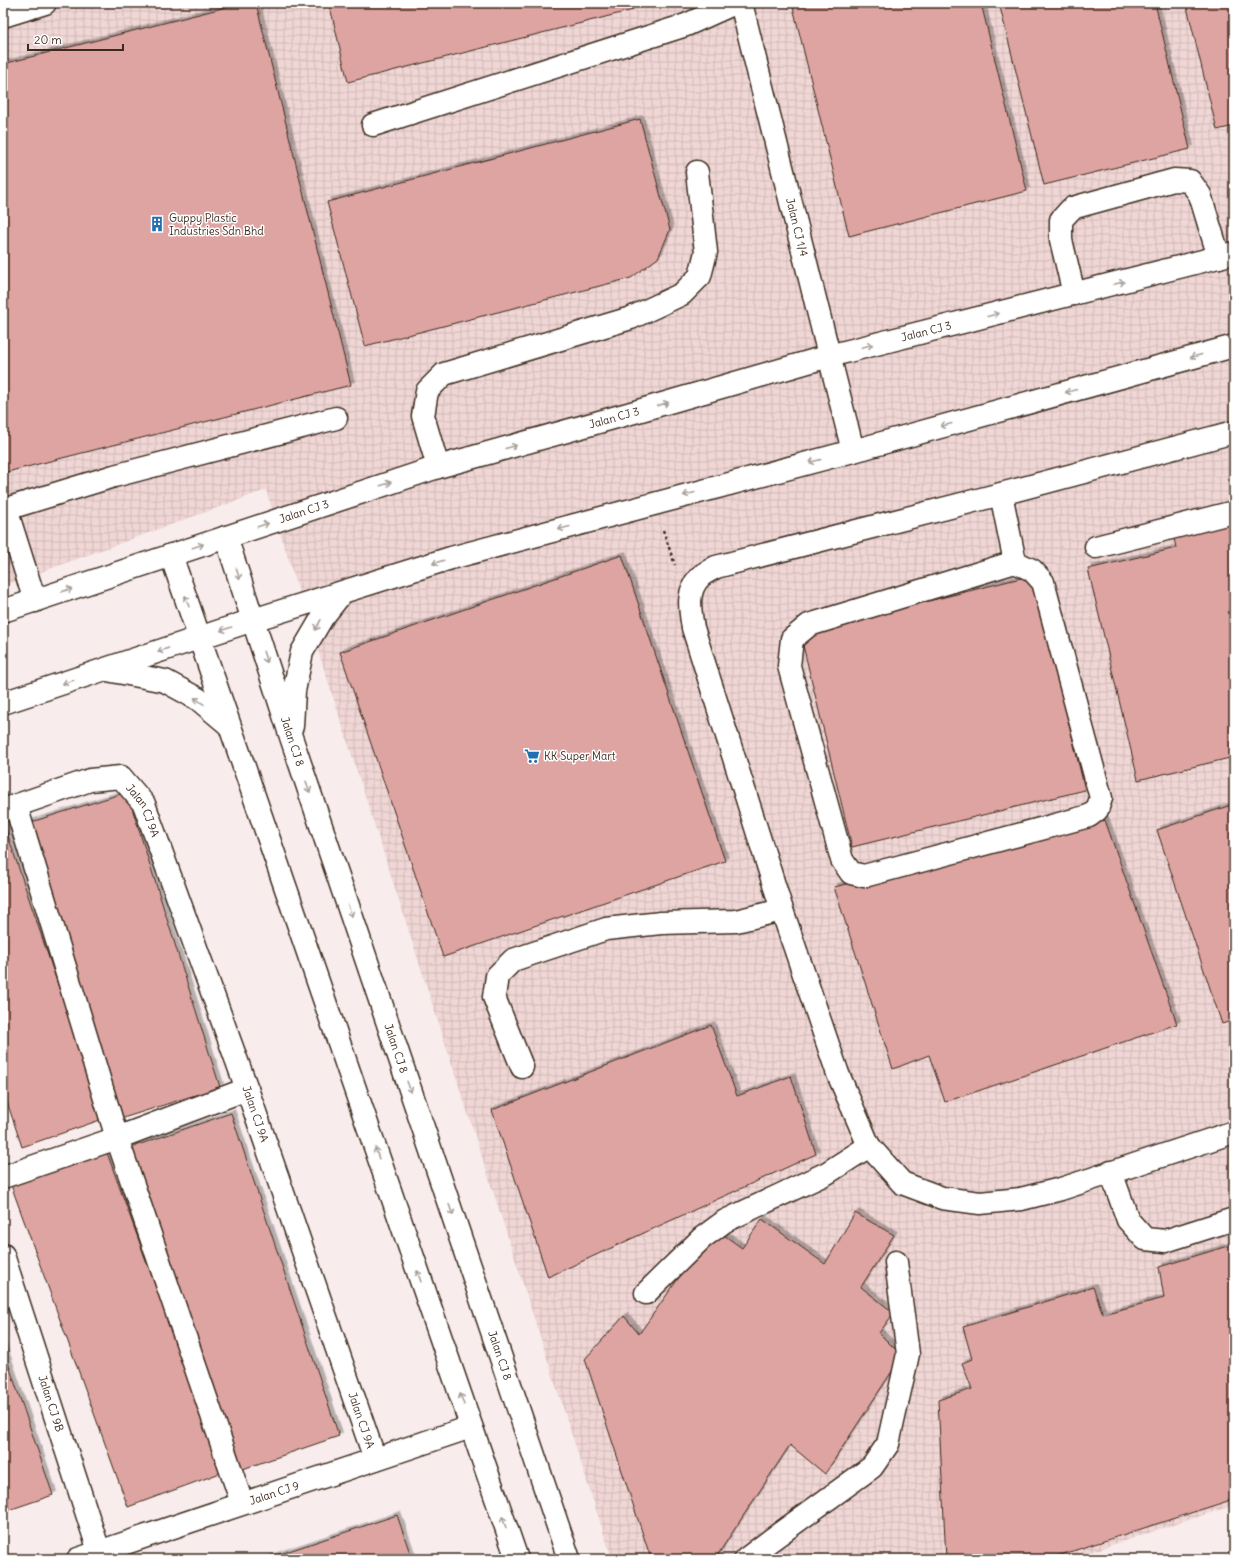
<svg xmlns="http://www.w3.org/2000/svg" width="1237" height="1562" font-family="Delius,sans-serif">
<defs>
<pattern id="industrial-grid" width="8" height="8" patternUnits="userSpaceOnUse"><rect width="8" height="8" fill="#f0d7d6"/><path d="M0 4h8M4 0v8" fill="none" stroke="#cfb9b7"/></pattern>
<filter id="shadow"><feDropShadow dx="3.5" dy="-3.5" stdDeviation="0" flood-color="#0004"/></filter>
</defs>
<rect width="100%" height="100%" fill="#f8edec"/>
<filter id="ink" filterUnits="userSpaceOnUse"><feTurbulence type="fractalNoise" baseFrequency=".025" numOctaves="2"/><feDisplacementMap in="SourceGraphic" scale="8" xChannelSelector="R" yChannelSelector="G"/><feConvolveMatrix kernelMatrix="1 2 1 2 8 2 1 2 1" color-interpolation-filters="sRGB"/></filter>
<g filter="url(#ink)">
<path fill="url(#industrial-grid)" d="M3,3H1234V1505L1069,1559H612L266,490L3,586Z"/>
<g fill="#dea4a1" stroke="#3b2a1e" filter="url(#shadow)">
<path d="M242,3H256L351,385L3,473V64Z"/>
<path d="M329,3H631L633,10L348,82Z"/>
<path d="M792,3H981L1027,191L849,236Z"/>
<path d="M999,3H1155L1190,149L1044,185Z"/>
<path d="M1186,3H1234V126L1217,130Z"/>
<path d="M640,119L670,230L658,258L631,278L365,346L327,202Z"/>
<path d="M1234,520V757L1138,780L1088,569L1176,548L1173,534Z"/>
<path d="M622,555L725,861L443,957L340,652Z"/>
<path d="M1033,575L1085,790L852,847L800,633Z"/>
<path d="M127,792L220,1087L117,1120L25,824Z"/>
<path d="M1234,804V1020L1222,1024L1157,830Z"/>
<path d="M1105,820L1177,1024L945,1102L929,1055L893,1069L834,887Z"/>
<path d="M3,827H5L103,1119L22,1147L3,1090Z"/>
<path d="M711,1025L737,1096L791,1076L816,1154L548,1277L492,1110Z"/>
<path d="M231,1113L339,1436L237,1471L129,1148Z"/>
<path d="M106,1150L223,1472L128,1507L11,1185Z"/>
<path d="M855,1213L894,1235L861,1287L894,1313L879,1333L902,1356L825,1474L790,1445L715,1559H651L585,1359L624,1316L639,1334L714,1228L742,1248L762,1219L825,1264Z"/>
<path d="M1234,1244V1499L1048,1559H946L938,1400L972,1389L962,1363L972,1359L963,1327L1093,1287L1103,1314L1164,1298L1159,1267Z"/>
<path d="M3,1348L53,1495L3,1512Z"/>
<path d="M397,1515L412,1559H265Z"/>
</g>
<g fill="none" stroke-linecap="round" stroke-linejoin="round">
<g stroke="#3b2a1e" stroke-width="25">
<g id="minor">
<path id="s1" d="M741,3L853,451"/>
<path d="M3,16L45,3"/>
<path d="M373,125L686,25L735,3"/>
<path d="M1074,294L1061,240V220L1072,208L1174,180L1190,181L1200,195L1219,257"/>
<path d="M1234,432L1001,494L716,567C711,570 704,573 700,577C686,591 690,610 693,628L782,910L838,1074L869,1146L902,1183L942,1198L980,1203L1021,1199L1061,1189L1234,1132"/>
<path d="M438,467L423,416L427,391L444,374L631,318L682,294L700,276L706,252L697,172"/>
<path d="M1001,494L1015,562L1032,570L1043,582L1101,798L1097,810L1089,816L864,876L851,873L842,860L789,666L792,639L809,625L1015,562"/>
<path id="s2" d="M226,537L291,737L569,1559"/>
<path d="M1096,547L1234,512"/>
<path d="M171,555L517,1559"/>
<path d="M35,601L6,509L114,476L336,418"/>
<path id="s3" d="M3,611L438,467L631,413L829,356L1234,253"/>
<path d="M107,670L165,681L198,699L229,725"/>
<path d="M3,703L253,620L451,558L853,451L1234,346"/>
<path d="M292,726L294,691L302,652L322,618L341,594"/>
<path d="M16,806L117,1138L242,1503"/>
<path id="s4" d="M3,810L90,780L121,777L144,804L247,1089L375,1459"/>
<path d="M522,1067L494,997L497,976L513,960L606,929L661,923L736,921L782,910"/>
<path d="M1111,1172L1128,1220L1145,1239L1165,1241L1234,1219"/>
<path d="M3,1177L117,1138L247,1089"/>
<path id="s5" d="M3,1255L99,1551"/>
<path d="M646,1293L702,1238L725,1221L827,1173L869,1146"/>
<path id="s6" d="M78,1559L471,1427"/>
<path d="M746,1559L771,1540L872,1467L888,1444L908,1354L896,1262"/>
</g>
</g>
<path stroke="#3b2a1e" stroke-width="2.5" stroke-dasharray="3 3" stroke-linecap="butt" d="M663,530L675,565"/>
<use href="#minor" stroke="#fff" stroke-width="22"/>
</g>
<defs><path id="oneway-shaft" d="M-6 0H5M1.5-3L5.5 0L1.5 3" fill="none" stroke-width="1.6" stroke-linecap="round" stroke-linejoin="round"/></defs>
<g stroke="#a79f9a">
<use href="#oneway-shaft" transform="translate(1119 283) rotate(-14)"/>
<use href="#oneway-shaft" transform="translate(993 315) rotate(-14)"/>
<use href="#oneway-shaft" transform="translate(867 346) rotate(-14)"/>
<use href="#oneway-shaft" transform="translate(1196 356) rotate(165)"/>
<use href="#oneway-shaft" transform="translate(1071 391) rotate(165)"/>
<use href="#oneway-shaft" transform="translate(663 404) rotate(-16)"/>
<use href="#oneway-shaft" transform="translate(946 425) rotate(165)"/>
<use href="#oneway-shaft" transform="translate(511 447) rotate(-15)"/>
<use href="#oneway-shaft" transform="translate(815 461) rotate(165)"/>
<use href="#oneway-shaft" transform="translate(386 484) rotate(-18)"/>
<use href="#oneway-shaft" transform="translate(689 494) rotate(165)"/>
<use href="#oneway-shaft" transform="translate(263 525) rotate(-18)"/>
<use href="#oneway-shaft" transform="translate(564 528) rotate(165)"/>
<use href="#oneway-shaft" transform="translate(198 546) rotate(-18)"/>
<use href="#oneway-shaft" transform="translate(438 562) rotate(162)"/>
<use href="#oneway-shaft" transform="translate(238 574) rotate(72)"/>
<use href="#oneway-shaft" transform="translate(67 590) rotate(-19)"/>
<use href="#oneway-shaft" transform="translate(187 601) rotate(-109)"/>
<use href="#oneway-shaft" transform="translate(318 625) rotate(119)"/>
<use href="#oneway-shaft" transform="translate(226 629) rotate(161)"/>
<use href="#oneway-shaft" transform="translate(163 650) rotate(161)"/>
<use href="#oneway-shaft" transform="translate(265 657) rotate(72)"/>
<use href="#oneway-shaft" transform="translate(68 682) rotate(162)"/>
<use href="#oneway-shaft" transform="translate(199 701) rotate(-145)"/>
<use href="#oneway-shaft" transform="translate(308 787) rotate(71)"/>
<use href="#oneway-shaft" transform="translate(350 911) rotate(71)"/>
<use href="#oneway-shaft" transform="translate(409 1087) rotate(71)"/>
<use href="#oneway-shaft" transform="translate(377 1153) rotate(-109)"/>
<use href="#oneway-shaft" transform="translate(451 1210) rotate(71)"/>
<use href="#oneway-shaft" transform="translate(419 1276) rotate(-109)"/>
<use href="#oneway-shaft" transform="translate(462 1399) rotate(-109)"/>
<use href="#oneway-shaft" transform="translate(504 1522) rotate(-109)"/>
</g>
</g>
<defs>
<g id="building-bare" transform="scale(1.2)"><path d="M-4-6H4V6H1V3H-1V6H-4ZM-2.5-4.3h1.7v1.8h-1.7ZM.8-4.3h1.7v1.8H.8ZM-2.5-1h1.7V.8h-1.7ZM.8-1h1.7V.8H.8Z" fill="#1f6fb2" stroke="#fff" stroke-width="2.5" paint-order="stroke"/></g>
<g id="supermarket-bare" transform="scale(1.2)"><path d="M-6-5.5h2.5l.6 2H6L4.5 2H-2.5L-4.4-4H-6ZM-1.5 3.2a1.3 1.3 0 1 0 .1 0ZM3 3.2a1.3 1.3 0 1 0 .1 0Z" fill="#1f6fb2" stroke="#fff" stroke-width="2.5" paint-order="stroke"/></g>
</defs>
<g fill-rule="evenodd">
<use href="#building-bare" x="157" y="224"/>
<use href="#supermarket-bare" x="532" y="756"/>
</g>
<g text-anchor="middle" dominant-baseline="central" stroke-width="3" stroke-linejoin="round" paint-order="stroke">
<g font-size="11" fill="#3b2a1e" stroke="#fff" text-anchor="start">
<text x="169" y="218">Guppy Plastic<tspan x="169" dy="13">Industries Sdn Bhd</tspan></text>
<text x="544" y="756">KK Super Mart</text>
</g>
<g font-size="11" fill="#3b2a1e" stroke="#fff">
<text stroke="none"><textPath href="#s1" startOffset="231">Jalan CJ 1/4</textPath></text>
<text stroke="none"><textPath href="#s3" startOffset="965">Jalan CJ 3</textPath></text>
<text stroke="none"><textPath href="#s3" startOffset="641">Jalan CJ 3</textPath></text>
<text stroke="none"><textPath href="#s3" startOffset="317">Jalan CJ 3</textPath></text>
<text stroke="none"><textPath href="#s2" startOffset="215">Jalan CJ 8</textPath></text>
<text stroke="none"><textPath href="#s4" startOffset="164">Jalan CJ 9A</textPath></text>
<text stroke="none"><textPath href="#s2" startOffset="539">Jalan CJ 8</textPath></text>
<text stroke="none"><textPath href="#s4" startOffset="488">Jalan CJ 9A</textPath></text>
<text stroke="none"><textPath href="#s2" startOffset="863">Jalan CJ 8</textPath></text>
<text stroke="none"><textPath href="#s5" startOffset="156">Jalan CJ 9B</textPath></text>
<text stroke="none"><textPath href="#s4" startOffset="812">Jalan CJ 9A</textPath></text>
<text stroke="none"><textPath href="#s6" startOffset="207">Jalan CJ 9</textPath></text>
</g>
</g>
<rect width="1237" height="1562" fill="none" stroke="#fff" stroke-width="16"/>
<rect x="8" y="8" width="1221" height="1546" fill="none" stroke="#3b2a1e" stroke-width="1.5" filter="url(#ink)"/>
<path d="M28 44v6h95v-6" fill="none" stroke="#3b2a1e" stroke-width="2"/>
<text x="34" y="44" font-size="12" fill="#3b2a1e" stroke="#ffffff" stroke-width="3" paint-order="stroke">20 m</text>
</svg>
